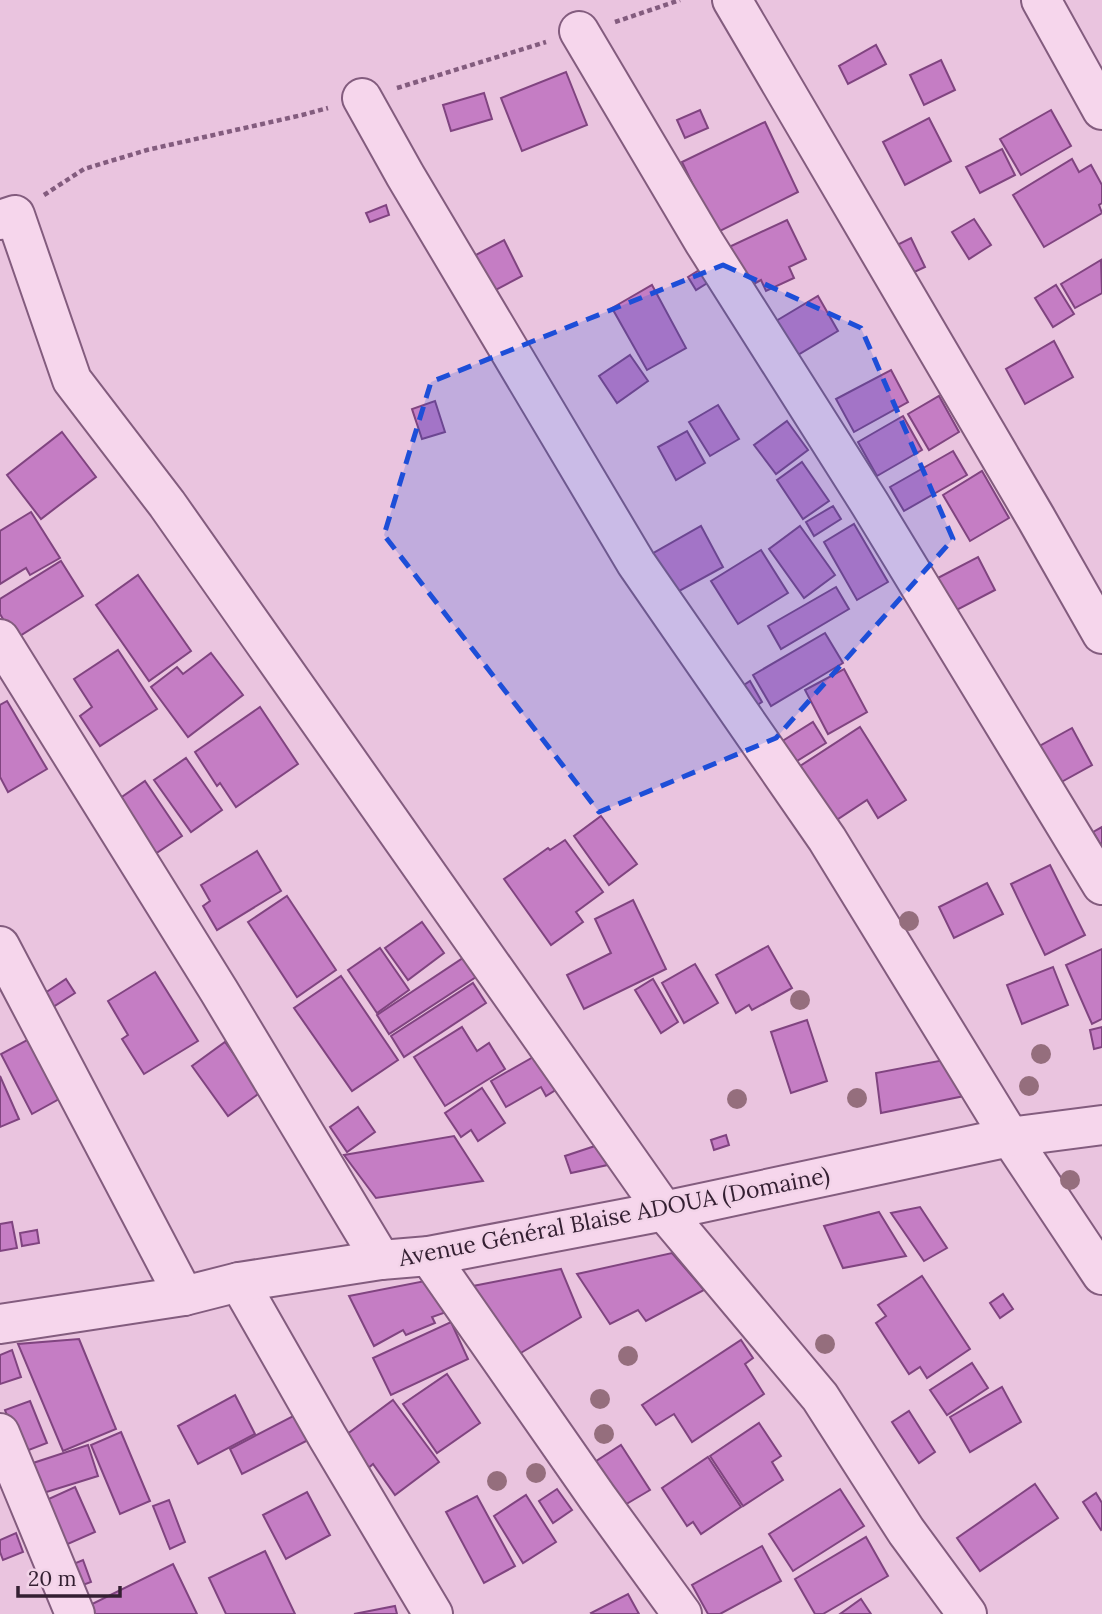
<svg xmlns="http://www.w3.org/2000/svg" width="1102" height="1614" font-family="Lora,serif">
<rect width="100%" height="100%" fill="#eac4df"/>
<g fill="#c57dc4" stroke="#804480" stroke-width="2">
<path d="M876,45L886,64L848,84L839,66Z"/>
<path d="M941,60L955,90L924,105L910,75Z"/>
<path d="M566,72L587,125L522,151L501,98Z"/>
<path d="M484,93L492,119L451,131L443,105Z"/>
<path d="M700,110L708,128L685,138L677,120Z"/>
<path d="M1051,110L1071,146L1021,175L1000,139Z"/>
<path d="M929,118L951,161L905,185L883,142Z"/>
<path d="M765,122L798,192L716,233L682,162Z"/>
<path d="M1002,149L1015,175L980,193L966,167Z"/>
<path d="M1072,159L1079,172L1091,165L1102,185V203L1099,205L1102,213L1044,247L1013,195Z"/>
<path d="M386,205L389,215L370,222L366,213Z"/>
<path d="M974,219L991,245L969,259L952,232Z"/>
<path d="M787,220L806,259L789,267L794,278L766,291L761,280L748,287L729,247Z"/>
<path d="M911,238L925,267L908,275L893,247Z"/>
<path d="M504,240L522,276L492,292L474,256Z"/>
<path d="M1101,260L1102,293L1075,308L1061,284Z"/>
<path d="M701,269L709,282L696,290L688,277Z"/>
<path d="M652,285L686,348L647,370L612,308Z"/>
<path d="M1056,285L1074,314L1053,327L1035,298Z"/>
<path d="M818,296L838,331L796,356L776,321Z"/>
<path d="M1054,341L1073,377L1025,404L1006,369Z"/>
<path d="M630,355L648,381L617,403L599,376Z"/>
<path d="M891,370L908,402L854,432L836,399Z"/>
<path d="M939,396L959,432L929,450L908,414Z"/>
<path d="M435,401L445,432L422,439L412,409Z"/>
<path d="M718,405L739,439L710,456L689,422Z"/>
<path d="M903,416L922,450L877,476L858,442Z"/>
<path d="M787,421L808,450L776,474L754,445Z"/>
<path d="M687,431L705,463L676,480L658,447Z"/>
<path d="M62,432L96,477L41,519L7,475Z"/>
<path d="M953,451L967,475L904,511L890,487Z"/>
<path d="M802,462L829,501L803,519L777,480Z"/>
<path d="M982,471L1009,518L970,541L943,495Z"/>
<path d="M833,506L841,519L814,536L806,522Z"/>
<path d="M31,512L60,558L30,575L26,568L0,584V531Z"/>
<path d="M854,524L888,582L857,600L824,542Z"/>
<path d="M701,526L723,567L672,595L650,555Z"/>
<path d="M800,526L835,575L804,598L769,549Z"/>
<path d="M761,550L788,593L738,624L711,581Z"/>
<path d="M978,557L995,590L949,614L932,581Z"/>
<path d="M61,561L83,596L15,639L0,614V599Z"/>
<path d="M138,575L191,651L149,681L96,605Z"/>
<path d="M836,587L849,609L781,649L768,626Z"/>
<path d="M825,633L843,663L771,706L753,675Z"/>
<path d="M118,650L157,709L100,746L80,716L92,707L74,679Z"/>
<path d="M211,653L243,695L188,737L151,687L177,667L183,674Z"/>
<path d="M844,669L867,712L828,734L805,690Z"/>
<path d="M750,681L762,702L751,709L738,689Z"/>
<path d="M7,701L47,769L8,792L0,777V705Z"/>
<path d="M260,707L298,764L236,807L220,783L217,786L195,752Z"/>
<path d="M813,722L826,743L789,766L776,745Z"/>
<path d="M860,727L906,800L878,818L867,800L832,823L797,768Z"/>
<path d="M1072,728L1092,765L1056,785L1036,748Z"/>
<path d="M186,758L222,810L191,832L154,780Z"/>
<path d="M145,781L182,836L149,858L113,803Z"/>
<path d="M601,816L637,864L609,885L574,836Z"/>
<path d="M1102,827V847L1093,832Z"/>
<path d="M565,840L603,892L576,912L583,922L551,945L504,879L548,848L550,850Z"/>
<path d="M257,851L281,891L217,930L203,906L210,901L201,885Z"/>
<path d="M1050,865L1085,935L1045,955L1011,884Z"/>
<path d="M987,883L1003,914L954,938L939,907Z"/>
<path d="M287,896L336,970L297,997L248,922Z"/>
<path d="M633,900L666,969L584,1009L567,975L611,953L595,919Z"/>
<path d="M422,922L444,953L408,980L385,948Z"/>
<path d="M768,946L792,988L752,1010L749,1005L736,1013L716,975Z"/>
<path d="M380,948L409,990L377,1013L348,970Z"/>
<path d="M1102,949V1019L1092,1024L1066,965Z"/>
<path d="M463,958L476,977L389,1034L377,1015Z"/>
<path d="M695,964L718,1003L684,1023L662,983Z"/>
<path d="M1053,967L1068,1005L1022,1024L1007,985Z"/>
<path d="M155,972L198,1041L144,1074L122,1039L128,1035L108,1001Z"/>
<path d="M341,976L398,1060L352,1091L294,1008Z"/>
<path d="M66,979L75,993L53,1007L45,993Z"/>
<path d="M653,979L678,1022L661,1033L635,990Z"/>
<path d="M473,983L486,1003L404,1057L391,1036Z"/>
<path d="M807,1020L827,1081L791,1093L771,1032Z"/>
<path d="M462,1027L477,1051L489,1043L505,1069L445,1106L414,1057Z"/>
<path d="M1102,1027V1047L1094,1049L1090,1030Z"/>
<path d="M29,1039L59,1099L32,1114L1,1054Z"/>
<path d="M225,1042L261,1092L228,1116L192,1066Z"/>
<path d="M542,1052L562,1086L546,1096L541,1087L506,1107L491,1081Z"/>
<path d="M944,1060L969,1095L881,1113L876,1073Z"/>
<path d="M0,1076L19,1119L0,1127Z"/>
<path d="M482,1088L505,1123L478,1141L471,1130L461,1137L445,1113Z"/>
<path d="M358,1107L375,1132L347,1152L330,1127Z"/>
<path d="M726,1135L729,1145L714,1150L711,1140Z"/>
<path d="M454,1136L483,1181L376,1198L344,1155Z"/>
<path d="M598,1145L612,1164L571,1173L565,1156Z"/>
<path d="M920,1207L947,1248L924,1261L891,1213Z"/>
<path d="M879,1212L906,1256L843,1268L824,1226Z"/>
<path d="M12,1222L17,1248L0,1251V1224Z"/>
<path d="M37,1230L39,1243L22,1246L20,1233Z"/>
<path d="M672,1253L704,1290L646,1321L638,1310L610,1324L577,1274Z"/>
<path d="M561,1269L581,1317L519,1354L473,1286Z"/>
<path d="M922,1276L970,1349L927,1378L920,1367L909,1374L876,1323L886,1316L878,1305Z"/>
<path d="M435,1279L452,1310L432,1317L435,1323L406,1335L403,1330L374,1346L349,1296Z"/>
<path d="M1003,1294L1013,1309L1000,1318L990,1303Z"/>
<path d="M451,1322L468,1359L391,1395L373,1358Z"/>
<path d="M79,1339L116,1429L63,1451L18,1344Z"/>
<path d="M741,1340L753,1358L745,1364L764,1394L692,1442L674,1414L656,1425L642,1405Z"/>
<path d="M12,1350L21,1377L0,1384V1355Z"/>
<path d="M972,1363L988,1388L947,1415L930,1390Z"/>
<path d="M447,1374L480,1423L437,1453L403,1404Z"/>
<path d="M1002,1387L1021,1422L970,1452L950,1417Z"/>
<path d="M235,1395L255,1434L198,1464L178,1426Z"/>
<path d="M393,1400L439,1462L395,1495L373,1464L366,1470L342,1438Z"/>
<path d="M30,1401L47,1443L21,1453L5,1410Z"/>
<path d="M909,1411L935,1452L919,1463L892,1422Z"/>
<path d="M299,1413L312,1438L242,1474L230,1449Z"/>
<path d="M759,1423L781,1456L772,1462L783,1480L743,1506L710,1456Z"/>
<path d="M121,1432L150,1501L120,1514L91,1445Z"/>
<path d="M88,1445L98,1476L40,1494L30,1464Z"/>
<path d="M621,1445L650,1490L618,1509L590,1465Z"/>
<path d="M708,1457L741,1507L701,1534L693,1522L687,1526L662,1488Z"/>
<path d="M1035,1484L1058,1518L980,1571L957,1538Z"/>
<path d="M75,1487L95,1532L61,1547L42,1502Z"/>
<path d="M557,1489L572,1510L553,1523L539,1501Z"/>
<path d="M840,1489L864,1526L793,1571L769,1534Z"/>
<path d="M307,1492L330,1535L286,1559L263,1515Z"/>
<path d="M1096,1493L1102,1503V1529L1101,1530L1083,1502Z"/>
<path d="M526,1495L556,1542L523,1563L494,1516Z"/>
<path d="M477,1496L515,1566L484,1583L446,1512Z"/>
<path d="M169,1500L185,1542L170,1549L153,1506Z"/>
<path d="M16,1533L23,1552L3,1560L0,1552V1540Z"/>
<path d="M866,1537L888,1576L823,1614H815L795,1579Z"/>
<path d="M762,1546L781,1581L720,1614H708L692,1585Z"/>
<path d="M265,1551L295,1614H226L209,1578Z"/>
<path d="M83,1560L91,1582L75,1588L66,1567Z"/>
<path d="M173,1564L197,1614H84L82,1609Z"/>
<path d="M628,1594L639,1614H592L591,1613Z"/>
<path d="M861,1599L871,1614H840Z"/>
<path d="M395,1606L397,1614H354Z"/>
</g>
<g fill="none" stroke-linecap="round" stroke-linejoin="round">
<g stroke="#835c7e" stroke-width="42">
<g id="minor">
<path d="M732,0L1036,518L1102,634"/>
<path d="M1041,0L1102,110"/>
<path d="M579,31L704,242L870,504L1102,885"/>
<path d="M362,98L405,175L636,563L827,839L1010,1137L1102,1275"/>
<path d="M0,220L15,215L72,380L167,504L664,1211L820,1397L906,1531L967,1614"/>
<path d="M0,639L219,991L381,1260"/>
<path d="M0,946L184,1296"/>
<path d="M429,1256L597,1497L682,1614"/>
<path d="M239,1282L327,1436L433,1614"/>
<path d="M0,1324L184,1296L239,1282L381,1260L429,1256L664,1211L1010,1137L1102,1125"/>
<path d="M0,1433L75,1614"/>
</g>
</g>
<g stroke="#835c7e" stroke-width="4.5" stroke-dasharray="5 3.5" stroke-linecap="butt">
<path d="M615,22L680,0"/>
<path d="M397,88L546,42"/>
<path d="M44,195L84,169L147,150L302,115L328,108"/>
</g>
<use href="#minor" stroke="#f6d6ec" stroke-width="38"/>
</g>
<g fill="#956e7d">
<circle cx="909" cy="921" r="10"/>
<circle cx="800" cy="1000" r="10"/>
<circle cx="1041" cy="1054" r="10"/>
<circle cx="1029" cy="1086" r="10"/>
<circle cx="857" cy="1098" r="10"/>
<circle cx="737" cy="1099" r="10"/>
<circle cx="1070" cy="1180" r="10"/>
<circle cx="825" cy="1344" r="10"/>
<circle cx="628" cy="1356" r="10"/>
<circle cx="600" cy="1399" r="10"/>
<circle cx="604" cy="1434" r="10"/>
<circle cx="536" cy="1473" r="10"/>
<circle cx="497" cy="1481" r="10"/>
</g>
<path fill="#1d4ed8" fill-opacity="0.2" stroke="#1d4ed8" stroke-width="5" stroke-dasharray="14 9" stroke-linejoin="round" d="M723,265L861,328L953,539L776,738L599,812L384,535L431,382Z"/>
<g text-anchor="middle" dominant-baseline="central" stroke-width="5" stroke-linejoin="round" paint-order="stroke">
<g font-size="23" fill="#341f32" stroke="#f2d3e8">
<text transform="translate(614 1216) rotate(-11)">Avenue Général Blaise ADOUA (Domaine)</text>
</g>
</g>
<path d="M18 1586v10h102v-10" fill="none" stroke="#341f32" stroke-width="3.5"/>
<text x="28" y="1586" font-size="21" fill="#341f32" stroke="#f2d3e8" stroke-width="5" paint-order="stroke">20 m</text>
</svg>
